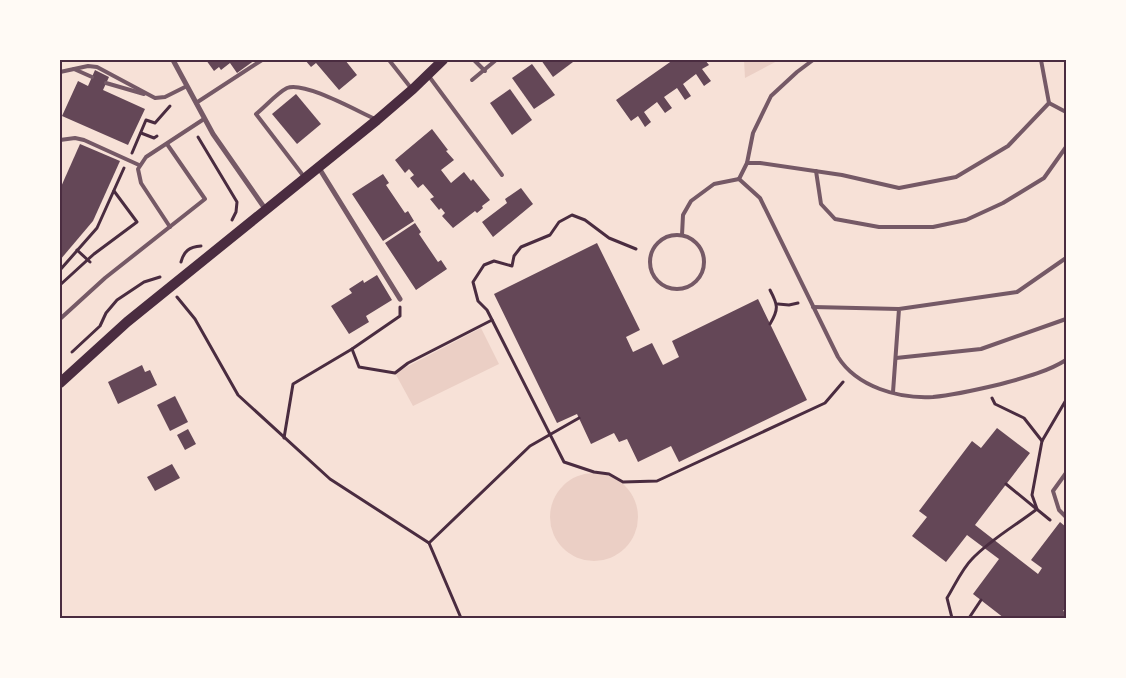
<svg xmlns="http://www.w3.org/2000/svg" width="1126" height="678" font-family="'Roboto Serif',serif">
<rect width="100%" height="100%" fill="#f7e1d7"/>
<g fill="#ebcfc5">
<path d="M744,60H779L745,78Z"/>
<path d="M481,328L499,364L413,406L395,373Z"/>
<circle cx="594" cy="517" r="44"/>
</g>
<g fill="#644757">
<path d="M206,60H255L237,73L230,63L221,70L219,67L214,71Z"/>
<path d="M305,60H345L357,75L339,90L316,63L311,67Z"/>
<path d="M541,60H571L573,62L553,77Z"/>
<path d="M673,60H705L709,65L702,69L711,81L704,86L696,74L683,84L691,96L685,100L677,88L664,97L672,108L665,113L657,102L644,112L651,122L645,127L638,116L631,121L616,100Z"/>
<path d="M532,64L555,95L534,109L512,78Z"/>
<path d="M95,70L109,77L103,90L145,109L128,145L62,116L78,81L88,86Z"/>
<path d="M510,89L532,120L512,135L490,103Z"/>
<path d="M296,94L321,124L297,144L272,114Z"/>
<path d="M432,129L448,150L446,151L454,160L441,170L451,183L464,172L471,181L473,179L490,200L482,206L483,208L477,213L475,211L453,228L442,216L445,213L441,208L439,210L430,199L434,197L423,184L418,188L410,178L414,175L409,169L405,173L395,160Z"/>
<path d="M80,144L120,161L93,221L60,260V189Z"/>
<path d="M383,174L389,183L386,185L405,213L408,211L414,221L383,241L352,194Z"/>
<path d="M521,188L533,204L493,237L482,222L507,203L505,199Z"/>
<path d="M415,223L421,232L419,234L438,262L441,260L447,269L416,290L385,243Z"/>
<path d="M597,243L640,330L626,337L633,352L652,343L663,365L679,357L672,341L758,299L807,400L679,462L671,446L638,462L627,439L619,442L614,433L591,444L577,414L557,423L494,294Z"/>
<path d="M377,275L392,300L366,316L369,322L349,334L331,306L352,293L349,289L363,280L364,283Z"/>
<path d="M142,365L145,372L150,370L157,385L118,404L108,382Z"/>
<path d="M175,396L188,422L170,431L157,405Z"/>
<path d="M997,428L1030,453L975,525L1038,574L1042,568L1031,560L1060,522L1066,527V607L1063,611L1066,612V618H1004L973,594L999,559L967,535L946,562L912,536L927,517L919,511L972,441L981,448Z"/>
<path d="M188,429L196,444L185,450L177,435Z"/>
<path d="M172,464L180,478L155,491L147,477Z"/>
</g>
<g fill="none" stroke-linecap="round" stroke-linejoin="round">
<g stroke="#4a2c40" stroke-width="3">
<path d="M141,133L154,138L157,136"/>
<path d="M198,137L237,202L236,212L232,220"/>
<path d="M132,153L146,120L155,123L170,106"/>
<path d="M636,249L609,238L585,220L572,215L559,222L550,235L521,247L514,256L512,266L494,261L484,265L473,282L478,301L487,310L564,462L594,472L609,474L623,482L657,481L825,403L843,382"/>
<path d="M77,250L90,262"/>
<path d="M181,262C184,251 189,247 201,246"/>
<path d="M60,270L97,228L124,168"/>
<path d="M60,285L94,254L137,222L114,191"/>
<path d="M177,297L195,319L238,395L330,479L429,543L461,618"/>
<path d="M778,304L789,305L798,303"/>
<path d="M400,307V316L352,349L359,367L395,373L408,363L492,320"/>
<path d="M770,324C779,309 778,305 770,290"/>
<path d="M72,352L100,326L106,313L117,300L144,282L160,277"/>
<path d="M992,398L995,404L1024,418L1042,441"/>
<path d="M284,438L293,384L352,349"/>
<path d="M1006,484L1050,520"/>
<path d="M429,543L530,446L579,418"/>
<path d="M952,618L947,598C955,585 962,569 972,559C991,539 1015,526 1037,509L1032,495L1042,441L1066,400"/>
<path d="M969,618L981,600"/>
</g>
<g stroke="#755966" stroke-width="4">
<path d="M389,60L411,88"/>
<path d="M474,60L485,71"/>
<path d="M74,69L92,77"/>
<path d="M60,72L88,66L97,67L155,98L165,97L187,86"/>
<path d="M428,75L502,175"/>
<path d="M472,80L496,60"/>
<path d="M106,83L144,94"/>
<path d="M196,103L262,60"/>
<path d="M1049,103L1066,112"/>
<path d="M60,140L75,138L84,140L139,165"/>
<path d="M747,163H760L842,175L899,188L956,177L1008,146L1049,103L1041,60"/>
<path d="M816,171L821,204L835,219L879,227H933L966,220L1003,203L1044,178L1066,147"/>
<path d="M305,178L256,114C265,107 277,93 287,88C304,81 357,111 375,119"/>
<path d="M739,179L760,198L838,357C857,387 899,399 933,397C955,395 980,389 1001,384C1023,378 1047,372 1066,360"/>
<path d="M739,179L747,163L753,133L771,96L797,72L813,60"/>
<path d="M170,227L141,183L138,169L146,157L204,119"/>
<circle cx="677" cy="262" r="27"/>
<path d="M682,235L683,215L691,201L714,184L739,179"/>
<path d="M813,307L899,309"/>
<path d="M60,319L105,278L205,199L167,144"/>
<path d="M896,358L981,349L1066,319"/>
<path d="M893,392L899,309L1017,292L1066,258"/>
<path d="M1066,473L1053,491L1059,510L1066,517"/>
</g>
<g stroke="#755966" stroke-width="5">
<path d="M173,60L213,134L266,210"/>
<path d="M319,168L400,299"/>
</g>
<path stroke="#4a2c40" stroke-width="10" d="M60,383L127,322L377,120L413,89L443,60"/>
</g>
<rect width="1126" height="678" fill="none" stroke="#fffaf5" stroke-width="122"/>
<rect x="61" y="61" width="1004" height="556" fill="none" stroke="#4a2c40" stroke-width="2"/>
</svg>
